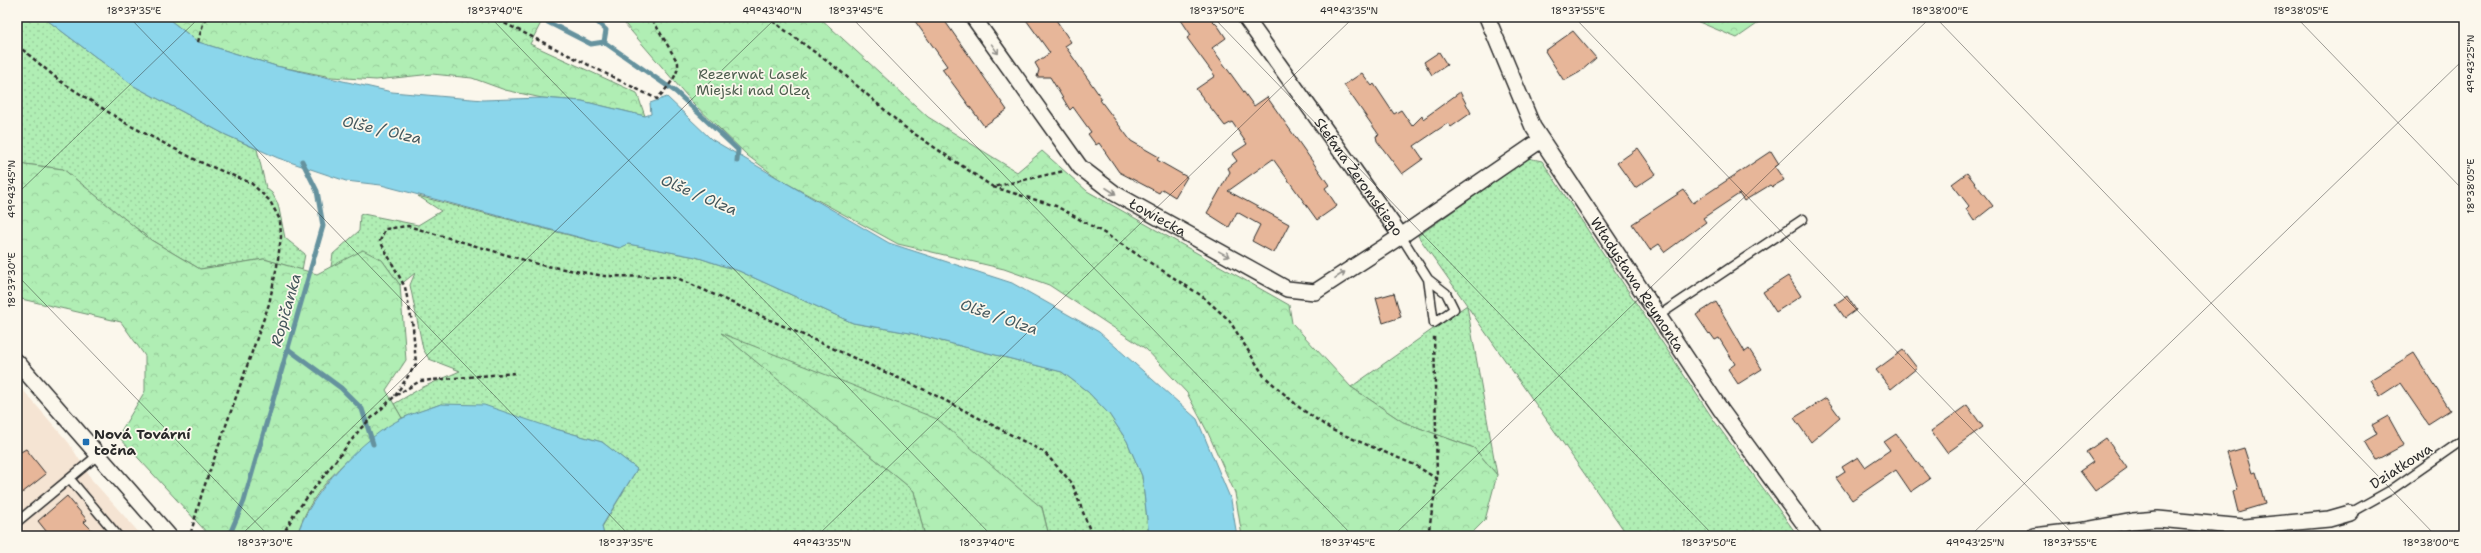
<svg xmlns="http://www.w3.org/2000/svg" width="2481" height="553" font-family="'Shantell Sans',sans-serif">
<defs>
<pattern id="green-dots" width="8" height="8" patternUnits="userSpaceOnUse"><rect width="8" height="8" fill="#b0eeb4"/><path d="M2 2h.1M6 6h.1" fill="none" stroke="#98cc9b" stroke-width="1.8" stroke-linecap="round"/></pattern>
<pattern id="forest-crowns" width="20" height="18" patternUnits="userSpaceOnUse"><rect width="20" height="18" fill="#b0eeb4"/><path d="M2 6a3 3 0 1 1 6 0M12 15a3 3 0 1 1 6 0" fill="none" stroke="#98cc9b"/></pattern>
</defs>
<rect width="100%" height="100%" fill="#fbf7ec"/>
<filter id="ink" filterUnits="userSpaceOnUse"><feTurbulence type="fractalNoise" baseFrequency=".025" numOctaves="2"/><feDisplacementMap in="SourceGraphic" scale="8" xChannelSelector="R" yChannelSelector="G"/><feConvolveMatrix kernelMatrix="1 2 1 2 8 2 1 2 1" color-interpolation-filters="sRGB"/></filter>
<g filter="url(#ink)">
<path fill="#f5e4d3" d="M17,383L69,443L92,480L142,536H17Z"/>
<g fill="url(#green-dots)" stroke="#6e8c70">
<path d="M17,17H43L134,86L226,135L257,149L266,188L272,193L278,204L285,238L305,254L302,270L264,259L200,269L151,240L63,169L17,163V75L20,72L17,69Z"/>
<path d="M1528,158L1542,161L1715,422L1798,536H1628L1467,306L1497,475L1474,448L1403,422L1351,387L1467,305L1418,236Z"/>
<path d="M418,196L619,248L628,244L696,257L739,271L853,323L910,333L1062,372L1088,392L1109,414L1127,441L1142,476L1149,536H1049L1042,507L723,334L914,491L925,536H604L602,527L637,469L602,442L552,428L441,404L402,418L394,404L421,388L460,371L429,359L423,349L410,285L415,273L400,285L382,260L331,267L333,254L359,231L360,215L363,214L418,225L441,211Z"/>
</g>
<g fill="url(#forest-crowns)" stroke="#6e8c70">
<path d="M166,17H544L530,44L637,93L645,116L582,101L542,98L505,90L472,78L432,74L376,80L331,77L276,66L198,42Z"/>
<path d="M619,17H819L928,117L1017,172L1042,151L1087,191L1289,305L1292,323L1351,387L1403,422L1474,448L1497,475L1485,520L1469,536H1242L1235,493L1208,433L1187,393L1146,349L1049,285L1004,269L898,244L779,179L748,156L693,103Z"/>
<path d="M1687,17H1767L1737,38Z"/>
<path d="M17,163L63,169L151,240L200,269L264,259L317,274L363,250L382,260L400,285L406,360L386,390L402,418C361,445 310,486 297,536H210L118,436L145,391V356L121,322L17,298Z"/>
<path d="M721,333L937,419L1042,508L1049,536H925L914,491Z"/>
</g>
<g fill="#8bd6eb" stroke="#65929e">
<path d="M43,17H166L198,42L276,66L392,92L483,100L542,98L582,101L645,116L651,114L650,103L667,97L711,139L889,243L1012,283L1099,332L1197,419L1231,500L1237,536H1149L1142,476L1127,441L1109,414L1088,392L1062,372L910,333L853,323L739,271L696,257L628,244L620,248L381,185L346,181L278,158L226,135L134,86Z"/>
<path d="M441,404L484,405L552,428L602,442L637,469L602,526L604,536H297C308,495 365,435 403,418C415,412 428,409 441,404Z"/>
</g>
<g fill="none" stroke-linecap="round" stroke-linejoin="round">
<g stroke="#65929e" stroke-width="5">
<path d="M538,17L591,44L604,42L676,92L738,150L737,161"/>
<path d="M592,17L606,30L604,42"/>
<path d="M288,349L341,388L362,409L373,444"/>
<path d="M229,536L244,501L323,226L317,191L302,161"/>
</g>
</g>
<g fill="#e7b699" stroke="#2b2b2b">
<path d="M912,17H942L1007,110L984,126L942,69L947,66Z"/>
<path d="M1024,17H1054L1071,42L1065,46L1102,99L1100,100L1131,141L1159,157L1157,160L1187,177L1175,197L1162,189L1159,193L1119,172L1099,143L1096,145L1088,134L1091,132L1073,107L1070,110L1050,77H1037L1039,70L1035,63L1050,53Z"/>
<path d="M1179,17H1209L1218,26L1226,38L1212,48L1254,106L1267,97L1329,185L1325,188L1337,206L1317,220L1273,159L1228,191L1289,224L1274,253L1252,241L1260,225L1237,212L1229,227L1207,213L1230,172L1228,168L1237,161L1232,154L1247,144L1232,122L1225,126L1196,89L1215,76L1187,38L1191,35Z"/>
<path d="M1573,31L1596,58L1580,72L1564,81L1545,51Z"/>
<path d="M1439,52L1447,65L1432,75L1424,62Z"/>
<path d="M1362,73L1372,86L1374,84L1394,114L1401,110L1412,126L1422,116L1423,119L1460,92L1471,113L1451,127L1448,123L1414,146L1423,159L1402,174L1377,141L1376,136L1379,135L1344,85Z"/>
<path d="M1638,148L1656,174L1635,188L1617,163Z"/>
<path d="M1771,151L1779,164L1775,167L1784,180L1772,187L1770,185L1744,201L1739,194L1703,218L1706,222L1665,252L1659,244L1650,250L1632,224L1684,190L1693,203Z"/>
<path d="M1967,173L1993,206L1974,221L1966,209L1969,206L1952,184Z"/>
<path d="M1788,276L1801,296L1776,312L1763,292Z"/>
<path d="M1394,293L1401,317L1383,323L1376,298Z"/>
<path d="M1847,296L1856,310L1845,318L1835,304Z"/>
<path d="M1716,302L1745,352L1749,349L1762,369L1738,384L1728,369L1735,364L1719,338L1715,340L1710,333L1709,334L1696,315Z"/>
<path d="M1903,350L1917,368L1891,389L1876,370Z"/>
<path d="M2414,353L2450,410L2428,424L2400,383L2380,396L2370,380Z"/>
<path d="M1826,398L1840,417L1811,442L1794,418Z"/>
<path d="M1967,405L1983,427L1947,453L1931,431Z"/>
<path d="M2388,416L2404,445L2376,460L2365,441L2377,434L2372,425Z"/>
<path d="M1896,434L1930,479L1911,492L1896,470L1852,500L1836,478L1845,472L1842,467L1858,457L1865,467L1890,450L1884,442Z"/>
<path d="M2106,438L2127,468L2095,491L2080,471L2093,462L2086,452Z"/>
<path d="M2244,448L2252,473L2256,472L2265,504L2238,512L2233,492L2238,490L2227,453Z"/>
<path d="M26,449L46,474L17,497V454Z"/>
<path d="M67,496L87,520L84,522L98,536H50L38,521Z"/>
</g>
<g fill="none" stroke-linecap="round" stroke-linejoin="round">
<g stroke="#2b2b2b" stroke-width="11">
<g id="service">
<path d="M1401,236L1428,279L1434,323L1454,309L1446,293L1428,279"/>
<path d="M1658,316L1803,219"/>
<path d="M70,479L118,536"/>
<path d="M2350,513L2391,490L2464,439"/>
<path d="M17,522L98,455"/>
</g>
</g>
<g stroke="#2b2b2b" stroke-width="18">
<g id="minor">
<path id="s1" d="M973,17L1080,167L1114,193L1287,289L1315,292L1401,236L1541,140"/>
<path id="s2" d="M1245,17L1401,236"/>
<path id="s3" d="M1487,17L1533,127L1721,410L1813,536"/>
<path d="M17,362L169,536"/>
<path d="M2034,536L2085,530L2133,521L2158,519L2244,527L2329,519L2350,513"/>
</g>
</g>
<g stroke="#2b2b2b" stroke-width="2.5" stroke-dasharray="4 3" stroke-linecap="butt">
<path d="M492,17L657,99C665,90 679,76 678,63L651,17"/>
<path d="M767,17L839,70L903,126L993,187L1064,171"/>
<path d="M198,42L203,24L207,17"/>
<path d="M17,45L60,81L127,124L200,162L251,183L270,201L280,220L281,237L277,266L269,304L202,493L190,536"/>
<path d="M993,187L1056,206L1104,233L1202,296L1229,320L1264,376L1300,408L1332,430L1415,465L1437,479"/>
<path d="M395,396L416,364L413,327L405,287L380,241L385,229L408,226L541,265L604,276L675,277L927,391L1044,452L1072,483L1092,536"/>
<path d="M282,536L295,513L361,428L395,396L420,381L516,373"/>
<path d="M1428,536L1437,479L1434,335"/>
</g>
<use href="#service" stroke="#fbf7ec" stroke-width="8"/>
<use href="#minor" stroke="#fbf7ec" stroke-width="15"/>
</g>
<defs><path id="oneway-shaft" d="M-6 0H5M1.5-3L5.5 0L1.5 3" fill="none" stroke-width="1.6" stroke-linecap="round" stroke-linejoin="round"/></defs>
<g stroke="#93918c">
<use href="#oneway-shaft" transform="translate(995 49) rotate(55)"/>
<use href="#oneway-shaft" transform="translate(1111 191) rotate(33)"/>
<use href="#oneway-shaft" transform="translate(1224 254) rotate(29)"/>
<use href="#oneway-shaft" transform="translate(1340 275) rotate(-33)"/>
</g>
</g>
<path fill="none" stroke="#2b2b2b" stroke-width="1" stroke-opacity="0.45" d="M129,17L630,536M490,17L992,536M851,17L1353,536M1213,17L1714,536M1574,17L2075,536M1935,17L2436,536M2296,17L2464,191M17,194L200,17M17,275L269,536M240,536L777,17M817,536L1354,17M1393,536L1931,17M1970,536L2464,59"/>
<rect fill="#1f6fb2" stroke="#fbf7ec" stroke-width="1.5" x="82" y="438" width="8" height="8" rx="2"/>
<g text-anchor="middle" dominant-baseline="central" stroke-width="3.5" stroke-linejoin="round" paint-order="stroke">
<g font-size="14" fill="#4c5c4d" stroke="#fbf7ec">
<text x="753" y="74">Rezerwat Lasek<tspan x="753" dy="16">Miejski nad Olzą</tspan></text>
</g>
<g font-size="14" fill="#2b2b2b" stroke="#fbf7ec">
<text stroke="none"><textPath href="#s2" startOffset="196">Stefana Żeromskiego</textPath></text>
<text stroke="none"><textPath href="#s1" startOffset="277">Łowiecka</textPath></text>
<text stroke="none"><textPath href="#s3" startOffset="308">Władysława Reymonta</textPath></text>
<text transform="translate(2401 466) rotate(-33)">Działkowa</text>
</g>
<g font-size="14" font-weight="bold" fill="#2b2b2b" stroke="#fbf7ec" text-anchor="start">
<text x="94" y="434">Nová Tovární<tspan x="94" dy="16">točna</tspan></text>
</g>
<g font-size="15" font-style="italic" fill="#43565b" stroke="#fbf7ec">
<text transform="translate(382 130) rotate(13)">Olše / Olza</text>
<text transform="translate(699 195) rotate(23)">Olše / Olza</text>
<text transform="translate(286 310) rotate(-74)">Ropičanka</text>
<text transform="translate(999 317) rotate(19)">Olše / Olza</text>
</g>
</g>
<rect width="2481" height="553" fill="none" stroke="#fbf7ec" stroke-width="44"/>
<rect x="22" y="22" width="2437" height="509" fill="none" stroke="#2b2b2b" stroke-width="1.5"/>
<g font-size="10" text-anchor="middle" fill="#2b2b2b">
<text x="134" y="14">18°37'35"E</text>
<text x="495" y="14">18°37'40"E</text>
<text x="772" y="14">49°43'40"N</text>
<text x="856" y="14">18°37'45"E</text>
<text x="1217" y="14">18°37'50"E</text>
<text x="1349" y="14">49°43'35"N</text>
<text x="1578" y="14">18°37'55"E</text>
<text x="1940" y="14">18°38'00"E</text>
<text x="2301" y="14">18°38'05"E</text>
<text transform="translate(2470 64) rotate(-90)" y="4">49°43'25"N</text>
<text transform="translate(2470 186) rotate(-90)" y="4">18°38'05"E</text>
<text transform="translate(11 189) rotate(-90)" y="4">49°43'45"N</text>
<text transform="translate(11 280) rotate(-90)" y="4">18°37'30"E</text>
<text x="265" y="546">18°37'30"E</text>
<text x="626" y="546">18°37'35"E</text>
<text x="822" y="546">49°43'35"N</text>
<text x="987" y="546">18°37'40"E</text>
<text x="1348" y="546">18°37'45"E</text>
<text x="1709" y="546">18°37'50"E</text>
<text x="1975" y="546">49°43'25"N</text>
<text x="2070" y="546">18°37'55"E</text>
<text x="2431" y="546">18°38'00"E</text>
</g>
</svg>
